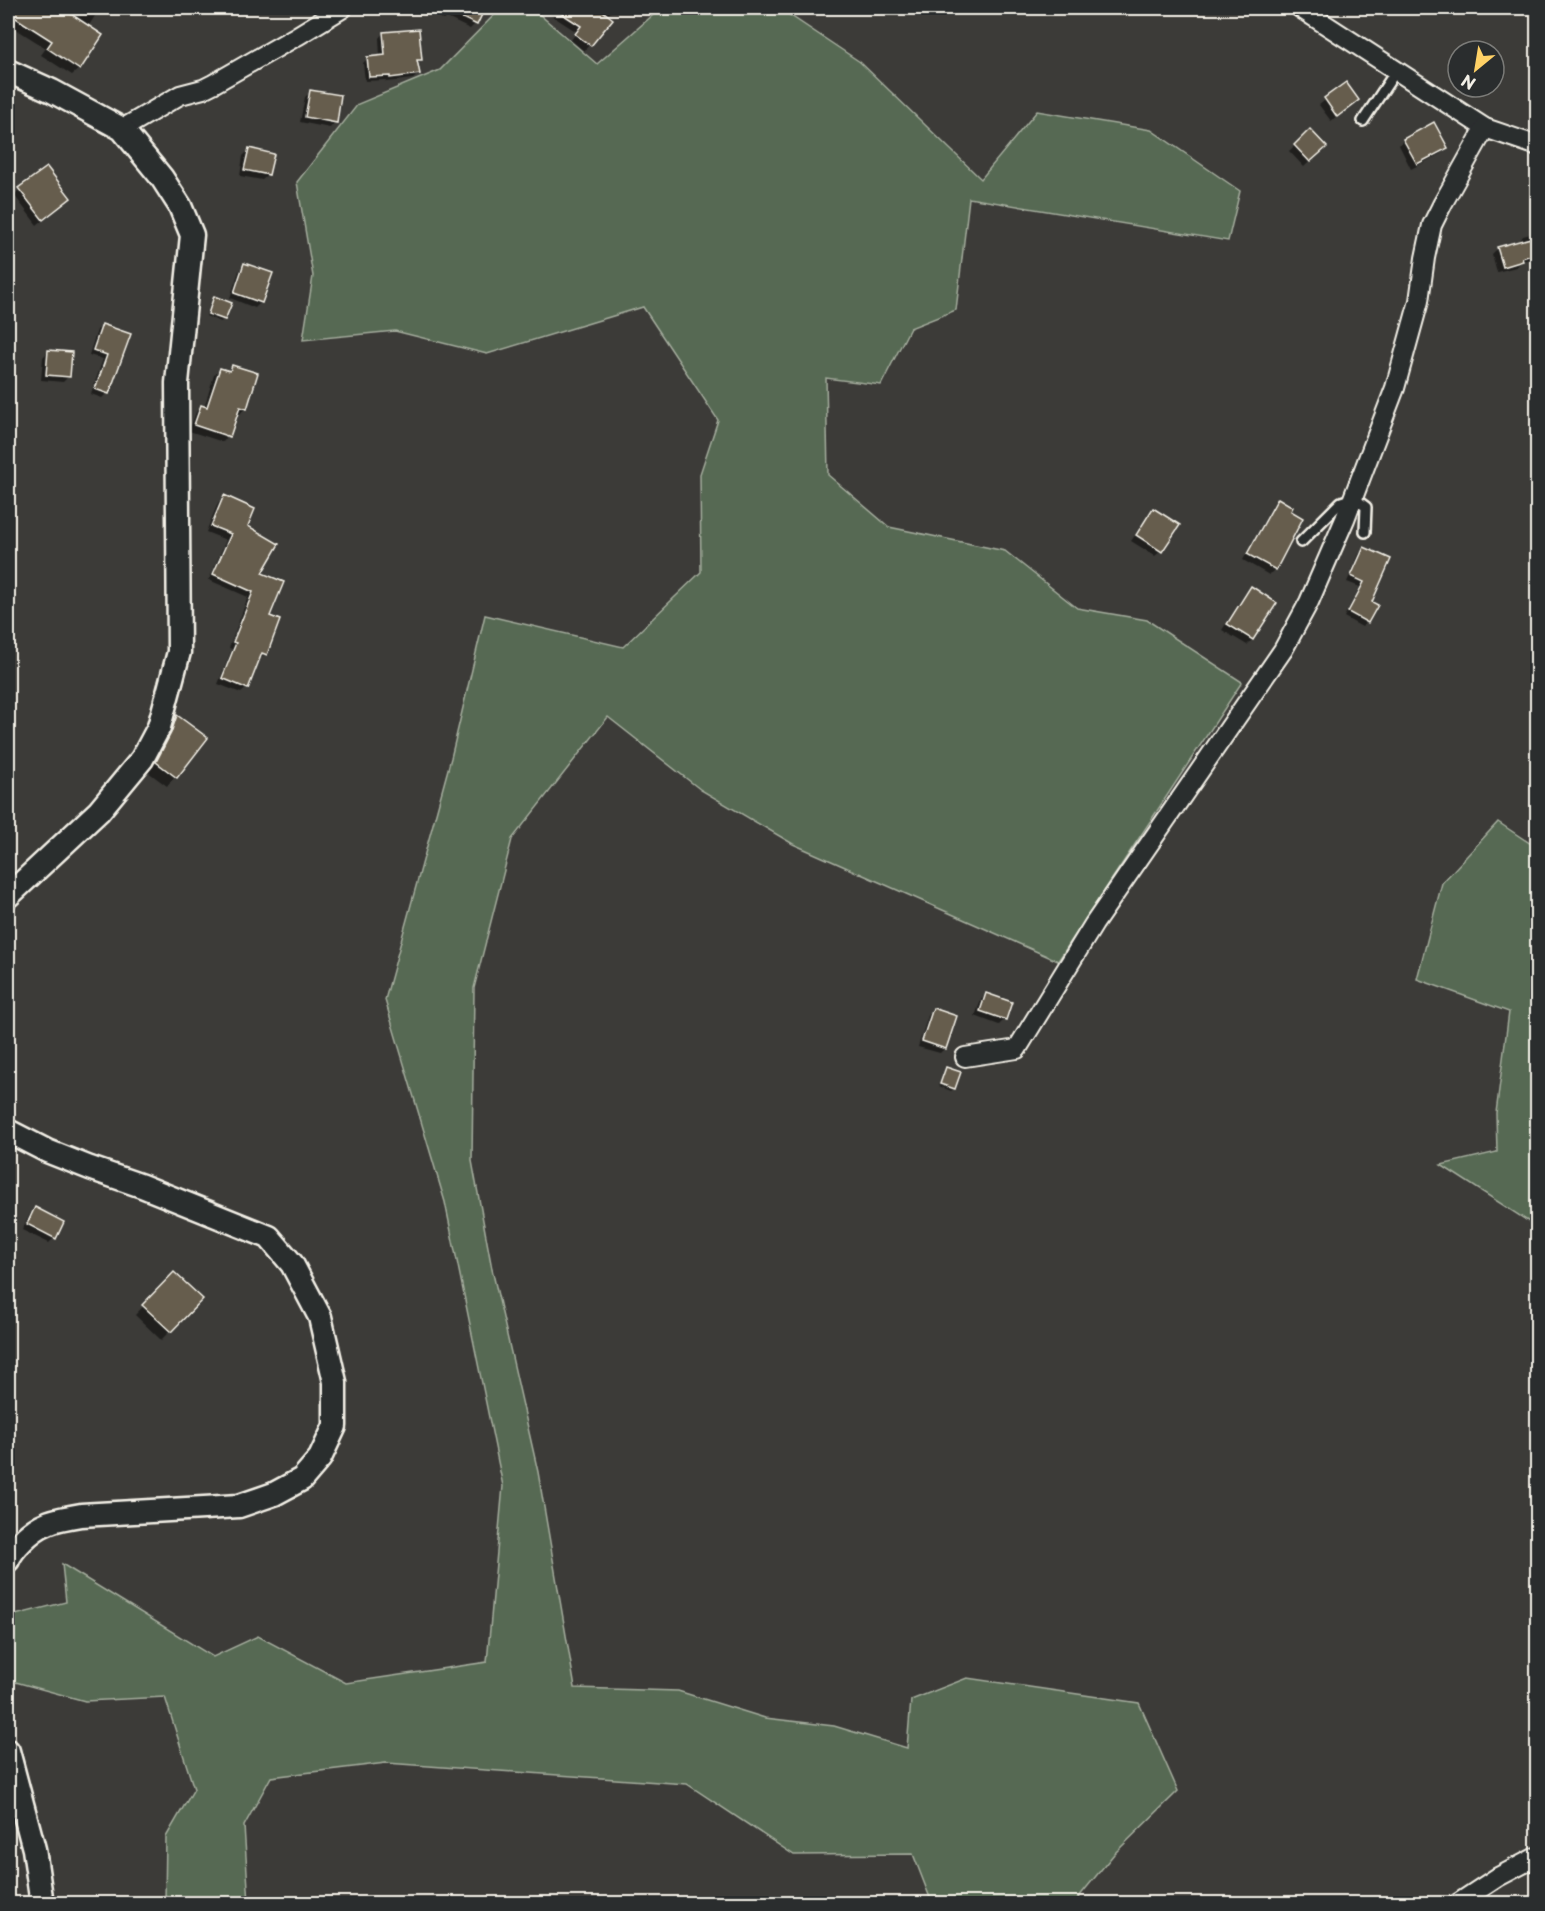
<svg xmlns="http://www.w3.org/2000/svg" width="1545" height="1911" font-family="'Playpen Sans',sans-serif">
<rect width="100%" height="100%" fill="#3c3b38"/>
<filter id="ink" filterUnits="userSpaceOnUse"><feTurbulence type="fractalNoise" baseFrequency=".0167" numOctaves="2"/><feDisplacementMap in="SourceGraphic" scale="12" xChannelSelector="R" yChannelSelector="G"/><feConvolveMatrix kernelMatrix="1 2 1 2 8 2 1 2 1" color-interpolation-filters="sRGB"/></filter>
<g filter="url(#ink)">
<g fill="#566953" stroke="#a5ad9e" stroke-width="1.5">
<path d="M501,8H532L597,64L661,8H779L860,62L981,179L1037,111L1151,130L1240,191L1228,241L969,198L956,310L910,328L881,385L826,378L828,475L889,527L1005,551L1077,608L1147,620L1242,682L1058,961L793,844L701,790L608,717L512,839L474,988L472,1161L492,1269L538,1472L575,1688L678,1691L765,1718L834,1726L907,1748L911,1700L967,1678L1139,1703L1178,1791L1114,1854L1074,1903H932L913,1854L794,1855L687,1784L386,1763L271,1777L244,1826L249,1903H165L166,1837L194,1789L165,1697L85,1701L8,1680V1651L11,1616L66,1602L62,1564L213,1657L258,1636L346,1683L487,1662L503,1486L445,1202L385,1000L451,758L485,615L623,647L701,572L700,474L718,420L643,307L487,354L395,331L303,340L313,276L297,182L358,104L440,70Z"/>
<path d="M1498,822L1537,848V1227L1441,1165L1497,1152L1496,1113L1509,1012L1417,979L1442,883Z"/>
</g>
<g fill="#0007">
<path d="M8,8H61L73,15L78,8H100L88,27L79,69L72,75L41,55L46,48L8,24Z"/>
<path d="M167,8H187L184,14Z"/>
<path d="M429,8H483L475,24L470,29L447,18L444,20L427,12Z"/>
<path d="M540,8H615L606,16L611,19L584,51L571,40L577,32Z"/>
<path d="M383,33L420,59L416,63L418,74L413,79L386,82L385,80L365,81L363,63L368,58L380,57L379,38Z"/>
<path d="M1346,84L1357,100L1331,121L1319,105Z"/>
<path d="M311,92L335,122L330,128L300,122L305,97Z"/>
<path d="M1310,131L1325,147L1304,167L1289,151Z"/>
<path d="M1404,140L1446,148L1440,154L1411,169L1399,145Z"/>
<path d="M249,150L268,175L262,180L240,176L243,156Z"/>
<path d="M19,190L69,198L37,225L14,195Z"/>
<path d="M1538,232V257L1521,261L1516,267L1497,272L1492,254L1497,249L1518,243L1523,236Z"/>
<path d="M245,265L261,302L255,308L230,298L239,271Z"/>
<path d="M215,298L230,303L221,322L206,316Z"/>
<path d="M102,326L129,334L107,393L102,398L91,394L103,359L89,355L97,330Z"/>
<path d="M49,351L69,376L63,382L41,380L43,357Z"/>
<path d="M233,367L245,408L240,414L236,413L228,436L223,442L189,431L196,412L201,407L204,408L214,375L220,370L228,372Z"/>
<path d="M224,497L246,527L260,574L266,654L258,659L247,688L241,693L218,684L232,649L229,648L248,597L209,580L226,540L206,532L218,503Z"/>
<path d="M1278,500L1289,512L1275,569L1269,575L1243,560L1273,505Z"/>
<path d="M1153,510L1161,551L1155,556L1131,541Z"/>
<path d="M1364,549L1371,602L1367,622L1362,627L1344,617L1360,587L1347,582L1359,554Z"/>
<path d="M1251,588L1252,640L1247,645L1222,630L1245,594Z"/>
<path d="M177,717L205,738L167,786L148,772L163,744L169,725Z"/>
<path d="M986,994L1005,1019L999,1025L975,1016L981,1000Z"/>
<path d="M933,1010L945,1048L940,1053L918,1047L928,1016Z"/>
<path d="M946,1069L954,1088L951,1091L939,1086Z"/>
<path d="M36,1209L54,1238L49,1243L22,1230L30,1214Z"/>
<path d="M174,1274L201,1299L161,1340L135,1315Z"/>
</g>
<g fill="#665d4e" stroke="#f4f1e8" stroke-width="1.5">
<path d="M8,8H62L103,35L80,70L47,48L52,41L8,13Z"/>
<path d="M442,8H485L477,25Z"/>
<path d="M553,8H599L613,19L591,46L575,34L581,26Z"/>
<path d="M419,29L422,60H417L420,74L390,78V76L369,77L367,57L385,55L383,32Z"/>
<path d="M1346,82L1359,100L1337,117L1324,98Z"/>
<path d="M310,90L341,95L337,123L305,117Z"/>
<path d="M1434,122L1448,148L1417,164L1403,139Z"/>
<path d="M1310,129L1327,147L1310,162L1294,145Z"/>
<path d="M249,148L274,154L269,175L244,170Z"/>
<path d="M47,167L71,198L43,220L18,188Z"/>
<path d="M1538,236V253L1522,258L1523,261L1503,267L1497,247Z"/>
<path d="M244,263L273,273L262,303L234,293Z"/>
<path d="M214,296L232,303L225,320L208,314Z"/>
<path d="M102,324L131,334L109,394L95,389L107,355L93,350Z"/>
<path d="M48,350L72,352L70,377L46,375Z"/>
<path d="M232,365L258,373L247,409L240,407L230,437L194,425L201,405L207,407L220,368L230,371Z"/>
<path d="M224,495L255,509L248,526L279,544L262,573L284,582L270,616L280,620L267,655L262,653L248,689L222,678L236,643L233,642L253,592L213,574L231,534L211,526Z"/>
<path d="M1278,498L1293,507L1291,511L1303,518L1276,570L1247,554Z"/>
<path d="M1153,508L1180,525L1162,552L1136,535Z"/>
<path d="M1364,547L1391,559L1372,602L1378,605L1368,623L1348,612L1364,582L1351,576Z"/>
<path d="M1251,586L1277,603L1253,640L1227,624Z"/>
<path d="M177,715L208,738L177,778L156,762L171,733Z"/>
<path d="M986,993L1012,1002L1006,1020L980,1011Z"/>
<path d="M933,1008L957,1016L946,1049L922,1041Z"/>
<path d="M946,1067L961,1072L955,1089L940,1084Z"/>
<path d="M35,1207L64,1222L56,1239L27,1224Z"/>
<path d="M174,1272L203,1299L171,1332L142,1305Z"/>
</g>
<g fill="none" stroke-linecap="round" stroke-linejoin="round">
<g stroke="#f4f1e8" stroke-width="14">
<g id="service">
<path d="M1363,121L1396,71"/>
<path d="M1301,542L1341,502L1354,498L1366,507L1365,532"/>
</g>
</g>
<g stroke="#f4f1e8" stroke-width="22">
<g id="minor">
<path d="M1300,8L1485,128L1538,146"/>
<path d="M122,129L180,95L203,89L213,84L297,36L343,8"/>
<path d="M965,1057L1017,1049L1094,924L1283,650L1309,602L1345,519L1395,388L1419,301L1425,258L1432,225L1443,203L1485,128"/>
<path d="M1457,1904L1498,1877L1538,1856"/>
</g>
</g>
<g stroke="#f4f1e8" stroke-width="27">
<g id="tertiary">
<path d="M8,71L52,91L122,129L162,178L180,206L192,235L177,383L179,652L159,727L142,759L99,811L8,896"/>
<path d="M8,1131L47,1151L90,1168L142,1186L269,1237L292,1264L320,1317L335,1382V1426L320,1458L302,1479L274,1494L239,1506L81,1515C56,1519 40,1522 22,1541C16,1547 11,1552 8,1560"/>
<path d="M8,1751L34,1849L42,1904"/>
</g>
</g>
<use href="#service" stroke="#2a2d2e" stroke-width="9"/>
<use href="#minor" stroke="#2a2d2e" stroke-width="18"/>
<use href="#tertiary" stroke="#2a2d2e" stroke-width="22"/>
</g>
</g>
<rect width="1545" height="1911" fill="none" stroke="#2a2d2e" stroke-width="30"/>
<rect x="15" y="15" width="1515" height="1881" fill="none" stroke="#f4f1e8" stroke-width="2" filter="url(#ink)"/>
<g transform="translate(1476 69) rotate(210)"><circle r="28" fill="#2a2d2e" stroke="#7b7b78" stroke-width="1.5"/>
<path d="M0-4.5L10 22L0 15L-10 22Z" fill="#ffd166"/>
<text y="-9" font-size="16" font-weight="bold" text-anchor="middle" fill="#f4f1e8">N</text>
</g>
</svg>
